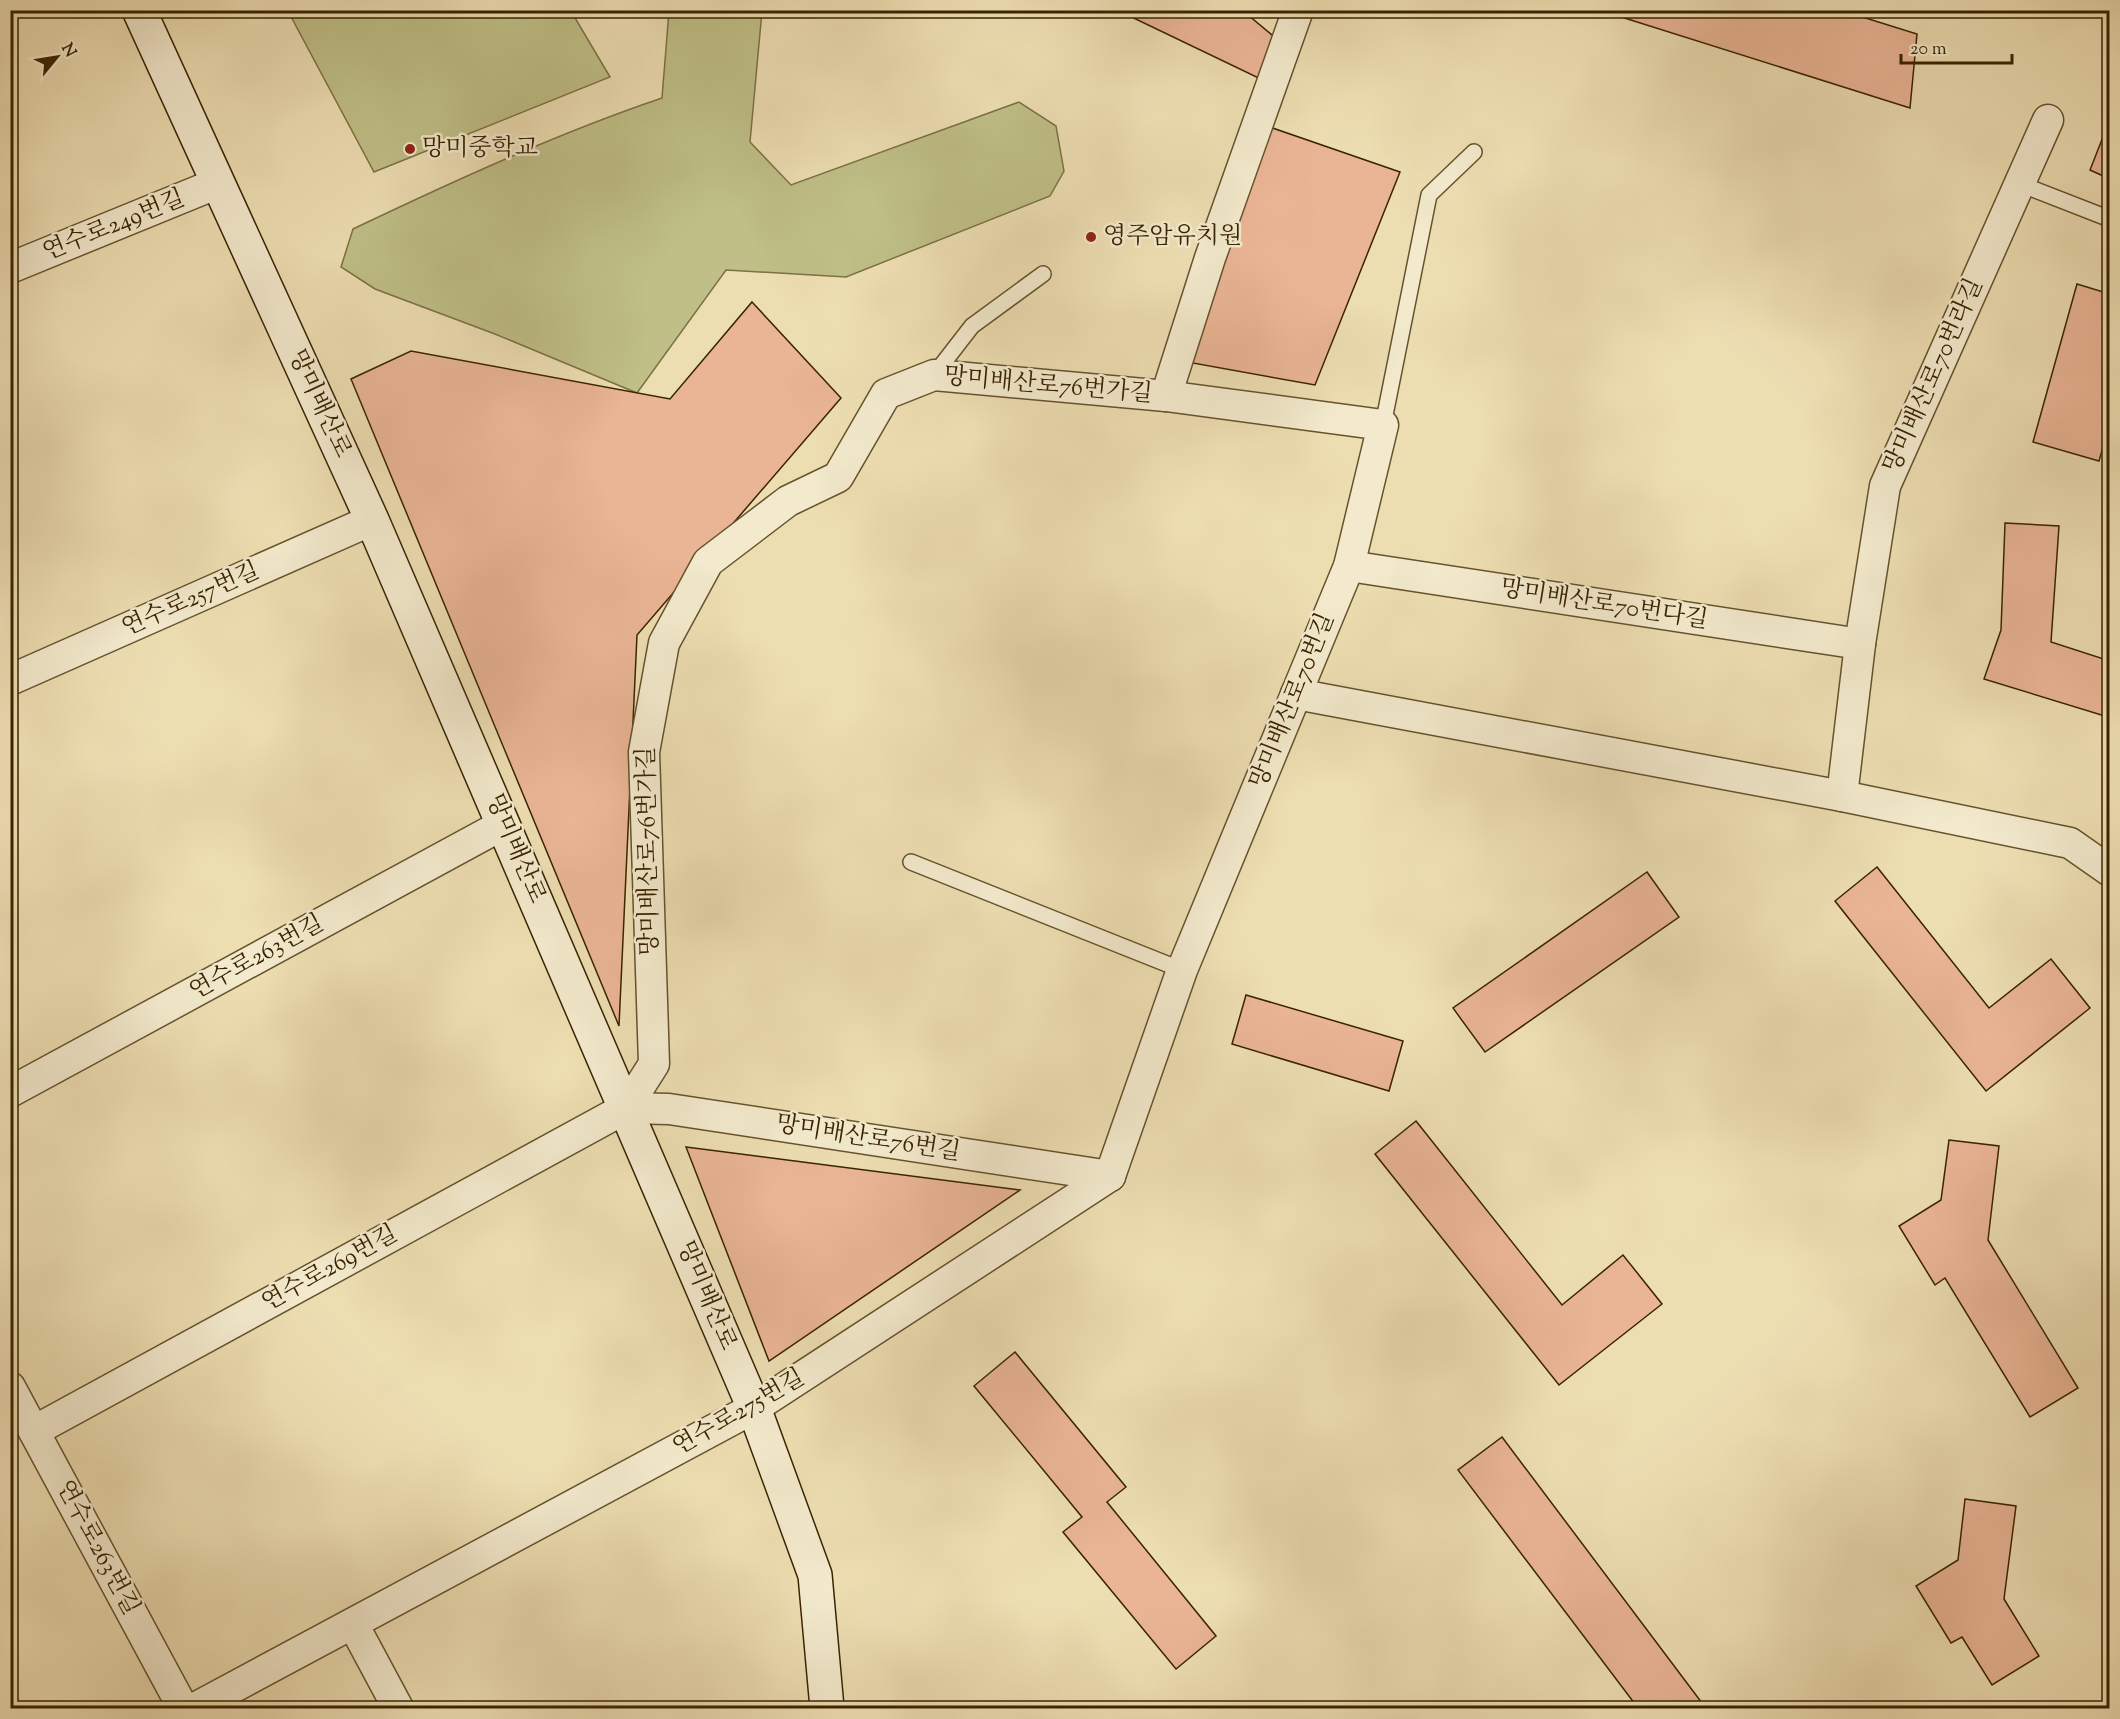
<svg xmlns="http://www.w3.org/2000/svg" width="2120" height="1719" font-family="'Sorts Mill Goudy','Noto Serif KR',serif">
<rect width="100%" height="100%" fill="#eddeb2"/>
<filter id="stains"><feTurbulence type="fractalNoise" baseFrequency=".00333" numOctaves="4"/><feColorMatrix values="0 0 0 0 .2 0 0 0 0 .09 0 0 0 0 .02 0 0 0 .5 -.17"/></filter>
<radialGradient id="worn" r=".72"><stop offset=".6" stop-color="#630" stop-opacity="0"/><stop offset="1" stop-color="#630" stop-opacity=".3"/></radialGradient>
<g fill="#bfbf87" stroke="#7c7144" stroke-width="1.5">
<path d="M288,11H571L610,77L374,172Z"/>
<path d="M669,11H762L750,142L791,185L1019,102L1056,126L1064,171L1050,196L846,277L726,270L637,393L495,334L375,289L341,267L353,229C454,181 556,134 662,98Z"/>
</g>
<g fill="#eab595" stroke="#392300" stroke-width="1.5">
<path d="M1117,10H1242L1284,45L1271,84Z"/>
<path d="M1599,10H1840L1917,34L1910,108Z"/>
<path d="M2110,119V179L2090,170Z"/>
<path d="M1258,123L1400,172L1315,385L1176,360Z"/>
<path d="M2077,284L2110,294V423L2099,461L2033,442Z"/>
<path d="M752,302L841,398L637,635L619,1026L351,379L411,351L670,399Z"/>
<path d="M2005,523L2059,526L2051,642L2110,661L2108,717L1984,679L2001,630Z"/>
<path d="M1877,867L1989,1008L2051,959L2090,1008L1986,1091L1835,901Z"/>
<path d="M1647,872L1679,917L1485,1052L1453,1008Z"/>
<path d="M1246,995L1403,1041L1389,1091L1232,1044Z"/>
<path d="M1416,1121L1562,1305L1623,1255L1662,1304L1559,1385L1375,1154Z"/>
<path d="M1949,1140L1999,1146L1988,1240L2078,1388L2030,1417L1945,1278L1935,1285L1899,1226L1941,1200Z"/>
<path d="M686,1147L1020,1190L769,1361Z"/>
<path d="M1015,1352L1126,1487L1107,1502L1216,1636L1176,1669L1063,1532L1082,1517L974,1386Z"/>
<path d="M1502,1437L1705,1707L1703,1708H1638L1458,1470Z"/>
<path d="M1965,1499L2016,1506L2004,1599L2039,1656L1992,1685L1962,1637L1951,1643L1916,1586L1958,1560Z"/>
</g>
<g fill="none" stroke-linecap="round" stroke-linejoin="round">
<g stroke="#66522c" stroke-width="18">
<g id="lane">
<path d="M2020,184L2110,219"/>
<path d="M934,375L972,326L1043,274"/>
<path d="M1383,425L1429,195L1474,152"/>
<path d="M911,862L1182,970"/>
</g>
</g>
<g stroke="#66522c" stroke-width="33">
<g id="street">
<path d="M10,268L218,183"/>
<path d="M1166,396L1210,258L1298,10"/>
<path d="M1349,566L1860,644"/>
<path d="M10,680L372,520"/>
<path d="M1296,694L1842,796L2070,843L2110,871"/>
<path d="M1842,796L1860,644L1885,486L2048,120"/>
<path d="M10,1092L504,824"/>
<path d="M626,1108L654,1064L644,752L664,643L708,562L788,501L838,477L886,394L934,375L1166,396L1383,425L1349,566L1182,970L1110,1176"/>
<path d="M10,1387L183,1708"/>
<path d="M34,1431L626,1108L669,1109L1110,1176"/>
<path d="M353,1624L398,1708"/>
<path d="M195,1708L754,1408L1110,1176"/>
</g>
</g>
<g stroke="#392300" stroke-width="36">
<path id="secondary" d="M139,10L372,520L754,1408L815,1575L827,1708"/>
</g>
<use href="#lane" stroke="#f3eacd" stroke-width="15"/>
<use href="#street" stroke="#f3eacd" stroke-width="30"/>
<use href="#secondary" stroke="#f3eacd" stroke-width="33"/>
</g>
<g fill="#8f2418" stroke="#f3eacd" stroke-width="2">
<circle cx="410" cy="149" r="6"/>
<circle cx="1091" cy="237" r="6"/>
</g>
<g text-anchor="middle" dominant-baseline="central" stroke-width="5" stroke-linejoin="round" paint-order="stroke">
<g font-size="24" fill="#392300" stroke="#f3eacd" text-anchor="start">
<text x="422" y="149">망미중학교</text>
<text x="1103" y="237">영주암유치원</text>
</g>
<g font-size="24" fill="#392300" stroke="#f3eacd">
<text transform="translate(114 226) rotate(-22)">연수로249번길</text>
<text transform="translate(1934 376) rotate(-66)">망미배산로70번라길</text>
<text transform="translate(1048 386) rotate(5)">망미배산로76번가길</text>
<text transform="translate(319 404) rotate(65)">망미배산로</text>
<text transform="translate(191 600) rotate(-24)">연수로257번길</text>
<text transform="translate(1604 605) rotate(9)">망미배산로70번다길</text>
<text transform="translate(1293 701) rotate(-68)">망미배산로70번길</text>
<text transform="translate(515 849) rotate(67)">망미배산로</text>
<text transform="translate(649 851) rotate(-91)">망미배산로76번가길</text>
<text transform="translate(257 958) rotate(-29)">연수로263번길</text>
<text transform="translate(868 1139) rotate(9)">망미배산로76번길</text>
<text transform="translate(330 1269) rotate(-29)">연수로269번길</text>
<text transform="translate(706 1296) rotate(67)">망미배산로</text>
<text transform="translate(739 1413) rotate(-30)">연수로275번길</text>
<text transform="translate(97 1548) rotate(62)">연수로263번길</text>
</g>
</g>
<rect width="2120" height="1719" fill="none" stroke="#eddeb2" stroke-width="36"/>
<rect x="12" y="12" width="2096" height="1695" fill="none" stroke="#392300" stroke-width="3"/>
<rect x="18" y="18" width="2084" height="1683" fill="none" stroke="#392300" stroke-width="1.5"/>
<g transform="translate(57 57) rotate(60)" stroke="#f3eacd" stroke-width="4.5" paint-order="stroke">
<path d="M0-4.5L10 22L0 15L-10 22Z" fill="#392300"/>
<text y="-9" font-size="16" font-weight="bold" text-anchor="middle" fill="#392300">N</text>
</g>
<path d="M1901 54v9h111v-9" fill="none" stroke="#392300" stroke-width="3"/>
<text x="1910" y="54" font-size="18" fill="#392300" stroke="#f3eacd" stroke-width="4.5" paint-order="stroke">20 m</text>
<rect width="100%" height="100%" filter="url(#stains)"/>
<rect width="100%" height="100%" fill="url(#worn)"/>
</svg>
